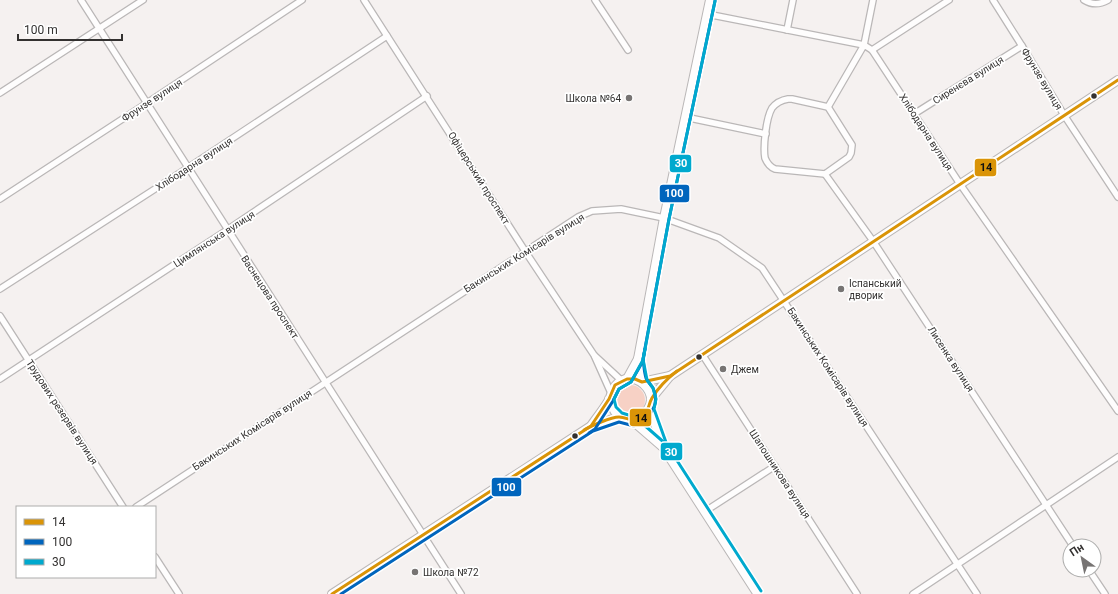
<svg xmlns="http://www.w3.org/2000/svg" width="1118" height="594" font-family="Roboto,sans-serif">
<rect width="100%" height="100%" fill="#f5f1f0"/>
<circle fill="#f7d1c5" cx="630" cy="400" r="15"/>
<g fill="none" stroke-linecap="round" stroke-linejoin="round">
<g stroke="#bab7b7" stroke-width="8">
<g id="minor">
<path d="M81,0L461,594"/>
<path d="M364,0L525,251L594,355L611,393"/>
<path d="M595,0L628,50"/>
<path d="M993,0L1022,46L1064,115L1118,197"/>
<path d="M1084,0C1092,5 1099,5 1108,0"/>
<path d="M707,14L864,45L872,50L960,184L1118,411"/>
<path d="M787,30L793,0"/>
<path d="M872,50L949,0"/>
<path d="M0,93L143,0"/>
<path d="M788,99H792L828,107L852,145L851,153L849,157L825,174L775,169C770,167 767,163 765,158C763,147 766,118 772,108C776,103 782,100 788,99Z"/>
<path d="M828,107L864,45L873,0"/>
<path d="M914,114L1022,46"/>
<path d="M685,117L766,134"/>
<path d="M825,174L873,241L1073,546"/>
<path d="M0,199L147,103L302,0"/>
<path d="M0,289L189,167L387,36"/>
<path d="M0,316L123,507"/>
<path d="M702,354L857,594"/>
<path d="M595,356L622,381"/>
<path d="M0,379L227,230L427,96"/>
<path d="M136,507L578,217L592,211L621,209L664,218L719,238L762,268L977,594"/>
<path d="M704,512L775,466"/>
<path d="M155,557L179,594"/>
<path d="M1089,570L1105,594"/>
<path d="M913,594L1118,457"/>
</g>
</g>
<g stroke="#bab7b7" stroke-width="9">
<g id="tertiary">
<path d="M649,409L663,448L757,594"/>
<path d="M632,421L662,447"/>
</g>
</g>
<g stroke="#bab7b7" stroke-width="10">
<g id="secondary">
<path d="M638,359L642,382"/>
<path d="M627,379L638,359L664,218L710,0"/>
<path d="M642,382L670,376"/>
<path d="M651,399L670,376L1118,80"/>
<path d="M591,426C597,417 604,409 609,400C611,396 612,390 615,386C634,362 675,403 632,421C617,418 614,413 609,399"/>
<path d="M332,594L591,426L619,417"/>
</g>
</g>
<use href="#minor" stroke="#fefdfd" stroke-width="5.5"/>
<use href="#tertiary" stroke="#fefdfd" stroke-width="7"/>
<use href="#secondary" stroke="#fefdfd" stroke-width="8"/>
<g stroke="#fff" stroke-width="6">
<g id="bus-1">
<path d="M584,430C591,426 611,417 619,417C628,417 632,424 642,417C649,412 648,405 652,398C658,388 668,378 677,371"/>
<path d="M332,594L591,426L609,399L615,385L627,379H635L642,382L670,376L1118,80"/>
</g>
</g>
<g stroke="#fff" stroke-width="6">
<g id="bus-2">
<path d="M589,433L595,429L613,401L619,389L631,382L643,361L645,349"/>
<path d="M341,594L593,431L619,422L634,426C649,418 661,406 653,388C651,385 648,382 646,378C644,372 644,365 643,359L669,219L715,1"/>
</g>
</g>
<g stroke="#fff" stroke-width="6">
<g id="bus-3">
<path d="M715,1L669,219L643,360L631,382L619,389L614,399L616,407L622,413L635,417L667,445L761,591"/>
<path d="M645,349L643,359L647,380L653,388L656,399L654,409L667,445"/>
</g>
</g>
<use href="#bus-1" stroke="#da9407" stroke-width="3"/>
<use href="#bus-2" stroke="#0065bd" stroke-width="3"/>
<use href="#bus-3" stroke="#00a9ce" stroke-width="3"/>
</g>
<g fill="#333130" stroke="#fff" stroke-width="1.5">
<circle cx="1094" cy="96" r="3.5"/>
<circle cx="699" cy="357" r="3.5"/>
<circle cx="575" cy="436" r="3.5"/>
</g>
<g fill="#777473" stroke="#fff" stroke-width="1.5">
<circle cx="629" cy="98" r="4"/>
<circle cx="841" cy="289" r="4"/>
<circle cx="723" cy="369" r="4"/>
<circle cx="415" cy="572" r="4"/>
</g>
<g text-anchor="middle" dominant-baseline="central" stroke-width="3.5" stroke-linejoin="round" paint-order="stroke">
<g font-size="10" fill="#333130" stroke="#fff">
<text transform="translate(1042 79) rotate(59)">Фрунзе вулиця</text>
<text transform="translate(968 80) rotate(-32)">Сиренєва вулиця</text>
<text transform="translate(152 100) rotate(-33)">Фрунзе вулиця</text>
<text transform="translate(926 132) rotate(57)">Хлібодарна вулиця</text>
<text transform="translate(194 164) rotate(-33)">Хлібодарна вулиця</text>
<text transform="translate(479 178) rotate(58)">Офіцерський проспект</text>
<text transform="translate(214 239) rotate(-33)">Цимлянська вулиця</text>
<text transform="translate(524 253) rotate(-32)">Бакинських Комісарів вулиця</text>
<text transform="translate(270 297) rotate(57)">Васнецова проспект</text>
<text transform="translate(951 359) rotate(57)">Лисенка вулиця</text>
<text transform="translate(828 367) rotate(57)">Бакинських Комісарів вулиця</text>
<text transform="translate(62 412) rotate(57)">Трудових резервів вулиця</text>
<text transform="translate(252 430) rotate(-33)">Бакинських Комісарів вулиця</text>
<text transform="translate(780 474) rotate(57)">Шапошникова вулиця</text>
</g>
<g font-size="10" fill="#333130" stroke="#fff" text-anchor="start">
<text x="621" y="98" text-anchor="end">Школа №64</text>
<text x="849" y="283">Іспанський<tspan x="849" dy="12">дворик</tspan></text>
<text x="731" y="369">Джем</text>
<text x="423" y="572">Школа №72</text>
</g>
</g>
<g stroke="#fff" stroke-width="1.5">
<rect x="669" y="154" width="23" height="19" rx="4" fill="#00a9ce"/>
<rect x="974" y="158" width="23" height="19" rx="4" fill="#da9407"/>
<rect x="659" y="184" width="31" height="19" rx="4" fill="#0065bd"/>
<rect x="629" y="408" width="23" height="19" rx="4" fill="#da9407"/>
<rect x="660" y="442" width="23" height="19" rx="4" fill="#00a9ce"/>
<rect x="491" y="477" width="31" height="20" rx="4" fill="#0065bd"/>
</g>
<g font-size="11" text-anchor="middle" font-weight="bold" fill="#fff">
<text x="681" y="167">30</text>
<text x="674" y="197">100</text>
<text x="671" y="456">30</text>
<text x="506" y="491">100</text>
</g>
<g font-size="11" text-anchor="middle" font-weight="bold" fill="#111">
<text x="986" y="171">14</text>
<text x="641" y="422">14</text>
</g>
<rect x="16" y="506" width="140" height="72" fill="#ffffff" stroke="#adadac"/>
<rect x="24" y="519" width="20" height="6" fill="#da9407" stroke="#adadac"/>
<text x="52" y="526" font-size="12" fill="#333130">14</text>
<rect x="24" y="539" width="20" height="6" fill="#0065bd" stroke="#adadac"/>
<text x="52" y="546" font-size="12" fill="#333130">100</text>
<rect x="24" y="559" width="20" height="6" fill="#00a9ce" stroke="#adadac"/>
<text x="52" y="566" font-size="12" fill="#333130">30</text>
<g transform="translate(1082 558) rotate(327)"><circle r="19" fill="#ffffff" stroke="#adadac"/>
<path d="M0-3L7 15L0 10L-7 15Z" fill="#777473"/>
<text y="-6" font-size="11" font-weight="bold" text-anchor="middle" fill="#333130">Пн</text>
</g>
<path d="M18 34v6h104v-6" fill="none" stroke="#333130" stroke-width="2"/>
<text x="24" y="34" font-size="12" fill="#333130" stroke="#ffffff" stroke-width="3" paint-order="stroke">100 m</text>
</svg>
